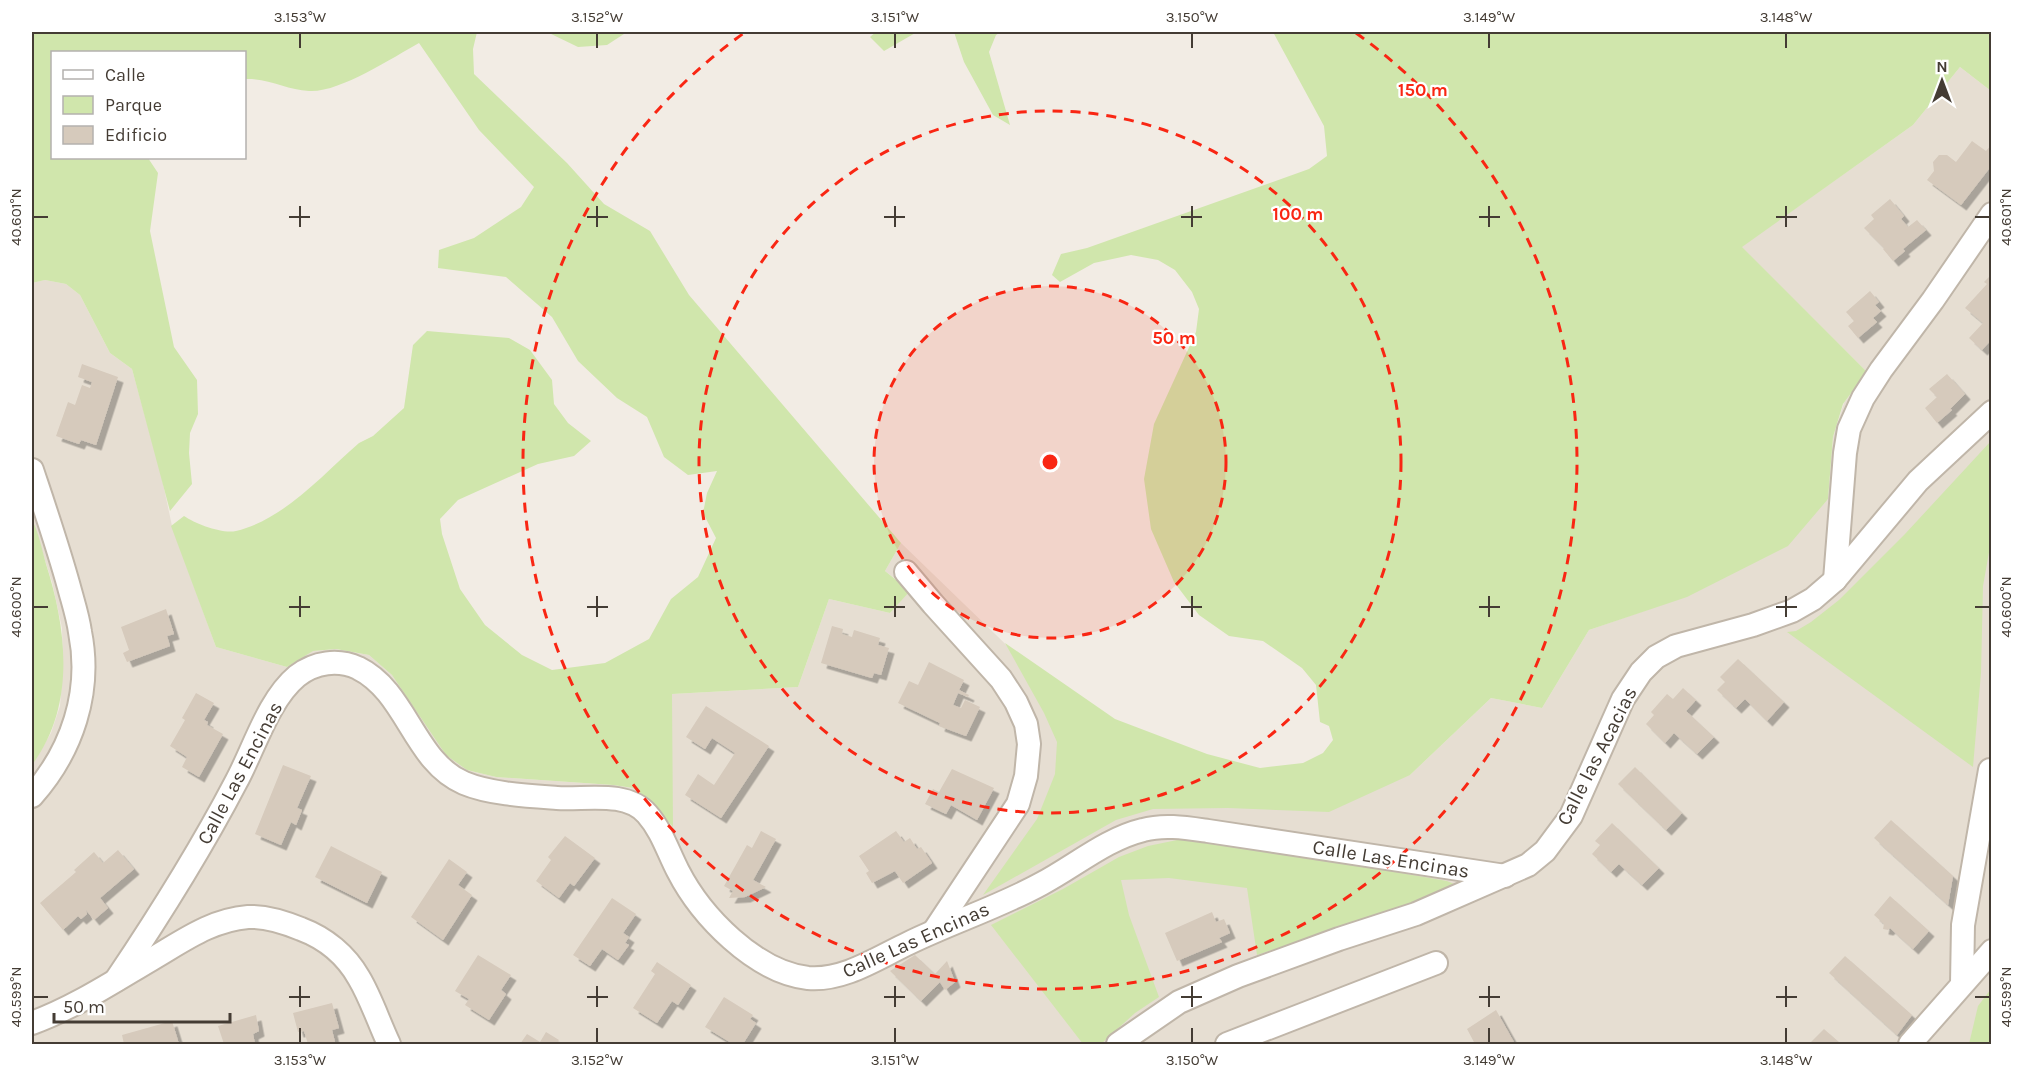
<svg xmlns="http://www.w3.org/2000/svg" width="2023" height="1076" font-family="Karla,sans-serif">
<defs>
<filter id="shadow"><feDropShadow dx="5.5" dy="5.5" stdDeviation="0" flood-color="#0004"/></filter>
</defs>
<rect width="100%" height="100%" fill="#f2ece4"/>
<path fill="#e6ded2" d="M1960,67L1991,91V1044H32V765L51,733L60,706L63,667L62,628L52,582L32,520V283L45,280L66,284L80,295L110,353L132,369L161,474L172,526L216,647L287,667L312,651L336,649L369,655L392,675L467,770L496,777L613,785L633,788L647,798L672,826V694L798,687L829,599L890,613L910,590L885,571L901,543L1144,778L1410,775L1491,698L1542,708L1589,630L1687,596L1828,499L1833,437L1844,403L1867,372L1741,247L1913,125Z"/>
<g fill="#d0e6ac">
<path d="M32,32H477L473,49L474,74L567,163L604,204L650,231L689,295L901,543L885,571L910,591L890,613L829,599L798,687L672,694L673,827L647,798L633,788L613,785L496,777L467,770L446,755L392,675L369,655L336,649L313,651L287,667L216,647L171,526L184,516C196,524 222,534 236,531C285,519 322,475 359,443L373,436L404,408L413,345L427,331L509,338L530,350L552,380L554,404L568,423L591,441L574,456L538,464L458,500L440,519L442,534L460,589L485,625L522,655L552,670L605,663L649,639L671,599L698,577L716,538L703,513L707,493L717,471L688,475L664,457L647,417L617,398L578,361L552,317L506,277L438,268L439,250L474,238L521,207L534,187L479,130L419,43C392,58 339,93 309,91C287,90 269,78 245,79L244,52H52V158H148L158,173L150,231L174,347L197,380L198,414L190,433L189,453L192,484L170,511L132,369L110,353L80,295L66,284L45,280L32,283Z"/>
<path d="M547,32H627L607,45L578,47Z"/>
<path d="M876,32H917L884,51L870,37Z"/>
<path d="M954,32H1001L996,35L989,52L1010,125L993,115L964,62Z"/>
<path d="M1273,32H1991V91L1960,67L1913,125L1742,247L1867,372L1843,404L1833,437L1828,499L1788,546L1687,597L1589,630L1542,708L1491,698L1410,775L1329,812L1228,808L1153,809L1116,820L983,895L1037,819L1055,774L1057,742L1044,713L1005,643L1115,719L1207,754L1260,768L1303,763L1323,753L1333,740L1329,726L1320,722L1316,685L1302,668L1263,641L1229,636L1199,615L1174,582L1151,529L1144,479L1154,424L1196,332L1199,309L1192,292L1175,270L1158,260L1131,255L1094,263L1060,282L1052,275L1061,254L1087,248L1309,169L1327,156L1324,126Z"/>
<path d="M1991,441V541L1983,586L1981,673L1973,767L1787,632L1796,631L1811,622L1839,600L1905,534Z"/>
<path d="M32,520C39,533 42,550 46,564C67,630 76,706 32,765Z"/>
<path d="M1182,839L1230,843L1447,881L1454,884L1453,891L1257,955L1247,888L1169,878L1121,880L1129,915L1159,997L1135,1013L1101,1044H1083L991,925L1063,889L1119,857L1148,846Z"/>
<path d="M1991,989V1044H1969L1978,1006Z"/>
</g>
<g fill="#d6cabc" filter="url(#shadow)">
<path d="M1972,141L1986,151L1992,144V165L1961,205L1927,180L1934,171L1933,162L1939,155H1947L1956,162Z"/>
<path d="M1890,199L1904,216L1901,219L1908,227L1917,220L1926,230L1903,249L1905,251L1893,261L1883,249L1884,248L1864,228L1874,219L1871,215Z"/>
<path d="M1992,274V339L1982,350L1969,338L1983,323L1965,308L1987,284L1984,282Z"/>
<path d="M1870,291L1879,302L1875,305L1881,311L1873,318L1877,322L1858,338L1848,326L1854,321L1846,312Z"/>
<path d="M82,364L118,377L96,445L81,440L79,444L56,436L68,402L75,405L82,385L90,388L92,382L78,377Z"/>
<path d="M1947,374L1965,394L1950,409L1952,410L1937,423L1925,408L1937,397L1929,389Z"/>
<path d="M166,609L174,634L167,636L170,646L127,662L123,653L129,650L121,627Z"/>
<path d="M832,626L843,629L842,634L852,637L854,630L880,638L878,645L889,648L881,675L874,673L872,678L821,663Z"/>
<path d="M1738,659L1784,702L1767,721L1745,699L1736,708L1717,690L1725,682L1720,677Z"/>
<path d="M929,662L964,680L959,690L969,695L968,697L958,693L953,705L961,708L965,700L980,707L966,736L939,726L940,723L898,703L909,681L918,685Z"/>
<path d="M1683,688L1696,700L1686,711L1714,737L1697,754L1674,733L1665,743L1646,724L1654,715L1651,712L1667,694L1673,699Z"/>
<path d="M196,693L214,703L204,720L208,722L207,725L223,734L199,777L182,767L187,757L170,746L185,720L182,718Z"/>
<path d="M706,706L769,746L721,818L685,795L698,774L714,785L735,753L712,738L705,749L686,737Z"/>
<path d="M283,765L311,776L297,808L302,810L296,825L291,822L281,845L255,834Z"/>
<path d="M1635,767L1682,813L1666,830L1618,784Z"/>
<path d="M952,769L994,788L977,820L951,805L946,814L925,804L933,789L939,792Z"/>
<path d="M1891,820L1953,876L1948,905L1874,838Z"/>
<path d="M1612,823L1659,868L1642,885L1619,864L1611,872L1592,854L1600,845L1595,841Z"/>
<path d="M761,831L776,839L753,880L766,887L745,897L729,898L733,891L724,886L747,845L752,848Z"/>
<path d="M896,831L904,842L910,838L917,849L921,847L932,863L903,883L895,871L872,883L866,873L869,871L859,856Z"/>
<path d="M565,836L595,858L574,886L570,883L559,898L536,881L551,860L548,857Z"/>
<path d="M331,846L382,872L367,903L315,877Z"/>
<path d="M118,850L134,869L100,898L108,908L94,920L86,910L87,914L81,919L78,916L63,930L40,903L76,872L74,870L94,852L103,863Z"/>
<path d="M449,859L467,872L458,885L472,895L443,940L411,917Z"/>
<path d="M1890,896L1929,931L1913,949L1890,928L1888,930L1883,929L1884,924L1874,915Z"/>
<path d="M612,898L636,914L623,933L629,937L625,943L629,945L618,960L602,949L590,966L573,955Z"/>
<path d="M1212,912L1216,922L1224,919L1230,933L1219,938L1222,942L1177,961L1165,933Z"/>
<path d="M478,955L511,975L501,990L506,994L489,1020L465,1005L469,999L455,991Z"/>
<path d="M915,955L935,974L947,961L955,982L945,990L940,982L921,1001L890,971Z"/>
<path d="M1845,956L1912,1015L1897,1035L1829,973Z"/>
<path d="M657,962L691,985L678,1005L672,1001L657,1023L633,1008L655,974L651,971Z"/>
<path d="M724,997L753,1015L750,1019L756,1023L743,1044H733L705,1027Z"/>
<path d="M332,1003L339,1028L332,1030L335,1042L324,1044H308L304,1031L298,1032L293,1013Z"/>
<path d="M1496,1010L1515,1044H1475L1467,1029Z"/>
<path d="M256,1015L259,1031L253,1034L255,1044H224L218,1026Z"/>
<path d="M172,1021L179,1044H124L122,1035Z"/>
<path d="M1824,1029L1841,1044H1809Z"/>
<path d="M546,1032L559,1040L556,1044H520L527,1034L540,1042Z"/>
</g>
<g fill="none" stroke-linecap="round" stroke-linejoin="round">
<g stroke="#c0b6a9" stroke-width="26">
<g id="street">
<path d="M32,470C45,509 58,547 69,587C73,602 78,617 80,632C92,692 72,751 32,796"/>
<path d="M906,572L933,604L1001,679L1016,702L1026,724L1029,744L1026,776L1018,804L934,931"/>
<path d="M1835,580L1845,453L1849,429L1863,398L1881,370L1933,300L1992,214"/>
<path d="M116,980C159,916 200,851 236,782C254,749 268,700 297,676C315,662 338,659 358,668C407,692 414,762 464,783C490,794 529,796 557,798C585,800 626,790 647,814C662,831 668,852 678,871C701,916 755,972 808,978C844,981 877,958 909,943C952,922 999,907 1041,884C1075,866 1106,839 1143,830C1164,824 1187,828 1208,831L1505,876"/>
<path d="M1962,983L1963,925L1990,770"/>
<path d="M32,1023C75,1007 113,982 152,959C183,941 211,920 248,917C266,916 284,922 301,929C325,938 346,955 359,978C371,998 379,1023 389,1044"/>
<path d="M1118,1044L1179,1002L1238,976L1339,939L1416,914L1528,865L1545,851L1571,816L1623,699L1641,672L1656,657L1676,646L1753,625L1792,611L1813,599L1835,580L1918,481L1992,412"/>
<path d="M1227,1044L1436,963"/>
<path d="M1910,1044L1992,951"/>
</g>
</g>
<use href="#street" stroke="#fff" stroke-width="22"/>
</g>
<path fill="none" stroke="#443c34" stroke-width="2" d="M300,33V48M597,33V48M895,33V48M1192,33V48M1489,33V48M1786,33V48M300,206V227M597,206V227M895,206V227M1192,206V227M1489,206V227M1786,206V227M33,217H48M289,217H310M587,217H608M884,217H905M1181,217H1202M1479,217H1500M1776,217H1797M1975,217H1990M300,596V617M597,596V617M895,596V617M1192,596V617M1489,596V617M1786,596V617M33,607H48M289,607H310M587,607H608M884,607H905M1181,607H1202M1479,607H1500M1776,607H1797M1975,607H1990M300,986V1007M597,986V1007M895,986V1007M1192,986V1007M1489,986V1007M1786,986V1007M33,997H48M289,997H310M587,997H608M884,997H905M1181,997H1202M1479,997H1500M1776,997H1797M1975,997H1990M300,1028V1043M597,1028V1043M895,1028V1043M1192,1028V1043M1489,1028V1043M1786,1028V1043"/>
<circle cx="1050" cy="462" r="176" fill="#f92613" fill-opacity=".12"/>
<g fill="none" stroke="#f92613" stroke-width="3" stroke-dasharray="10 8">
<circle cx="1050" cy="462" r="176"/>
<circle cx="1050" cy="462" r="351"/>
<path d="M1356 33A527 527 0 1 1 744 33"/>
</g>
<g text-anchor="middle" dominant-baseline="central" stroke-width="4.5" stroke-linejoin="round" paint-order="stroke">
<g font-size="20" fill="#443c34" stroke="#fff">
<text transform="translate(1597 756) rotate(-63)">Calle las Acacias</text>
<text transform="translate(240 773) rotate(-62)">Calle Las Encinas</text>
<text transform="translate(1391 859) rotate(9)">Calle Las Encinas</text>
<text transform="translate(916 940) rotate(-24)">Calle Las Encinas</text>
</g>
</g>
<circle cx="1050" cy="462" r="9" fill="#f92613" stroke="#fff" stroke-width="3"/>
<g font-size="18" text-anchor="middle" font-weight="bold" fill="#f92613" stroke="#fff" stroke-width="4.5" stroke-linejoin="round" paint-order="stroke">
<text x="1423" y="96">150 m</text>
<text x="1298" y="220">100 m</text>
<text x="1174" y="344">50 m</text>
</g>
<rect width="2023" height="1076" fill="none" stroke="#ffffff" stroke-width="66"/>
<rect x="51" y="51" width="195" height="108" fill="#ffffff" stroke="#b4b1ae" stroke-width="1.5"/>
<rect x="63" y="70" width="30" height="9" fill="#ffffff" stroke="#b4b1ae" stroke-width="1.5"/>
<text x="105" y="81" font-size="18" fill="#443c34">Calle</text>
<rect x="63" y="96" width="30" height="18" fill="#d0e6ac" stroke="#b4b1ae" stroke-width="1.5"/>
<text x="105" y="111" font-size="18" fill="#443c34">Parque</text>
<rect x="63" y="126" width="30" height="18" fill="#d6cabc" stroke="#b4b1ae" stroke-width="1.5"/>
<text x="105" y="141" font-size="18" fill="#443c34">Edificio</text>
<g transform="translate(1942 81)" stroke="#ffffff" stroke-width="4.5" paint-order="stroke">
<path d="M0-4.5L10 22L0 15L-10 22Z" fill="#443c34"/>
<text y="-9" font-size="16" font-weight="bold" text-anchor="middle" fill="#443c34">N</text>
</g>
<path d="M54 1013v9h176v-9" fill="none" stroke="#443c34" stroke-width="3"/>
<text x="63" y="1013" font-size="18" fill="#443c34" stroke="#ffffff" stroke-width="4.5" paint-order="stroke">50 m</text>
<rect x="33" y="33" width="1957" height="1010" fill="none" stroke="#443c34" stroke-width="2"/>
<g font-size="15" text-anchor="middle" fill="#443c34">
<text x="300" y="22">3.153°W</text>
<text x="597" y="22">3.152°W</text>
<text x="895" y="22">3.151°W</text>
<text x="1192" y="22">3.150°W</text>
<text x="1489" y="22">3.149°W</text>
<text x="1786" y="22">3.148°W</text>
<text transform="translate(16 217) rotate(-90)" y="5">40.601°N</text>
<text transform="translate(2006 217) rotate(-90)" y="5">40.601°N</text>
<text transform="translate(16 607) rotate(-90)" y="5">40.600°N</text>
<text transform="translate(2006 607) rotate(-90)" y="5">40.600°N</text>
<text transform="translate(16 997) rotate(-90)" y="5">40.599°N</text>
<text transform="translate(2006 997) rotate(-90)" y="5">40.599°N</text>
<text x="300" y="1065">3.153°W</text>
<text x="597" y="1065">3.152°W</text>
<text x="895" y="1065">3.151°W</text>
<text x="1192" y="1065">3.150°W</text>
<text x="1489" y="1065">3.149°W</text>
<text x="1786" y="1065">3.148°W</text>
</g>
</svg>
